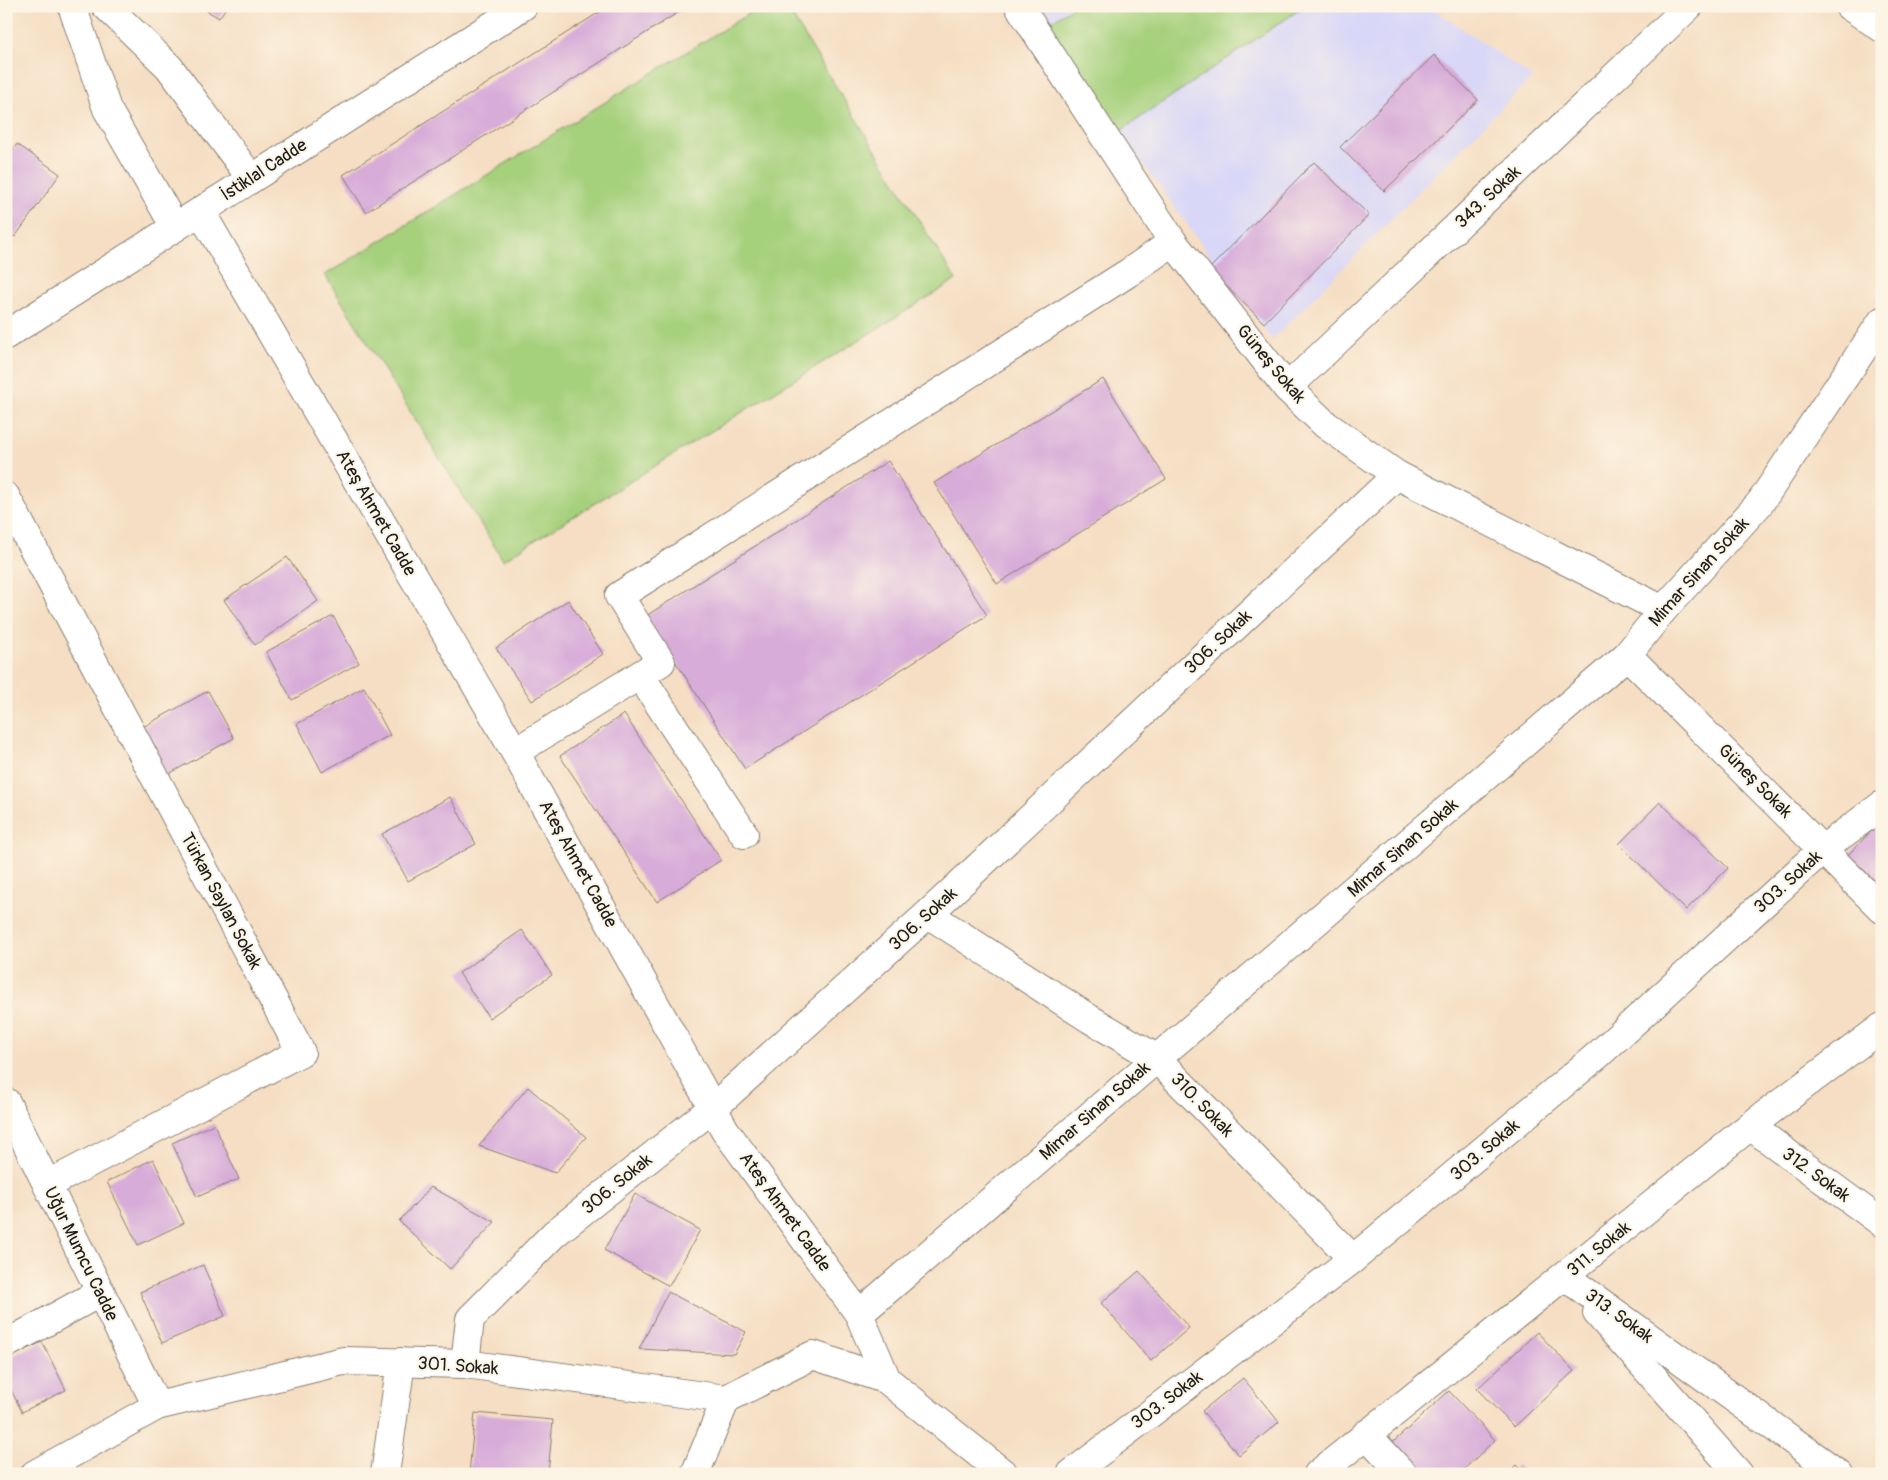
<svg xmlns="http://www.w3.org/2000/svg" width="1888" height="1480" font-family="Pangolin,sans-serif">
<rect width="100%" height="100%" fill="#fcf5e5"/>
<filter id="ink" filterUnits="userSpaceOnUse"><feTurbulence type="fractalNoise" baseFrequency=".02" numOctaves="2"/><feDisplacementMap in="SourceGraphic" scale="10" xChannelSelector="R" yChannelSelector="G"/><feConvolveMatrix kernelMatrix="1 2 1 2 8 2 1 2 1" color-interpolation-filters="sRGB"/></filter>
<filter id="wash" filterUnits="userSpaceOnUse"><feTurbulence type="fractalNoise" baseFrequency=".0096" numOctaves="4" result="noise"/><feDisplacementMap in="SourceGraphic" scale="20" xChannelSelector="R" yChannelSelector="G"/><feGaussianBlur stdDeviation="1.12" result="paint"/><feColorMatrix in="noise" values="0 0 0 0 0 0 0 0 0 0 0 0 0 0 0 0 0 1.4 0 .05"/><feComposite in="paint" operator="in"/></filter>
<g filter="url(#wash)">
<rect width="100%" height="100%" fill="#f5dec3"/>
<path fill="#d9d7f7" d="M1027,6H1429L1532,77L1272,340Z"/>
<g fill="#a5d07c" stroke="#60764c">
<path d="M761,6H786L956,280L503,560L325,275Z"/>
<path d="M1074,6H1305L1119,132L1046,25Z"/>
</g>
<g id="blocks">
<g fill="#d7acd9">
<path d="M199,6H227L219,18Z"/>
<path d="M609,6H688L366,212L343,175Z"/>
<path d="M1434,55L1478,100L1384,191L1340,147Z"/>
<path d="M17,144L60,174L15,237L6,230V160Z"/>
<path d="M1314,162L1369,215L1264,323L1209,269Z"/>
<path d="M1103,379L1166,479L997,584L934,483Z"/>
<path d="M888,461L987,615L745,769L646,616Z"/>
<path d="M287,557L318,601L255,645L224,600Z"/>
<path d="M568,600L603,654L532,701L496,648Z"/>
<path d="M333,616L359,663L292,700L266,652Z"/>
<path d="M364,687L390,735L322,772L297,724Z"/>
<path d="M208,691L234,738L167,775L141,728Z"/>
<path d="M624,714L721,860L657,902L560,756Z"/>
<path d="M450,797L476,844L408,881L382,834Z"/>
<path d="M1660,802L1728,868L1686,910L1619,844Z"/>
<path d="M1882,820V888L1848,855Z"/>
<path d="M522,930L552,975L489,1018L459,973Z"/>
<path d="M528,1087L586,1137L555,1173L479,1146Z"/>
<path d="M214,1124L239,1179L197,1197L172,1143Z"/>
<path d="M153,1159L184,1223L138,1245L107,1182Z"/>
<path d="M431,1187L495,1222L450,1269L399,1221Z"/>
<path d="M635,1194L700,1230L669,1286L604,1250Z"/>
<path d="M203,1265L225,1316L162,1343L140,1292Z"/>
<path d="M1139,1271L1189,1328L1151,1361L1101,1303Z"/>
<path d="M668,1292L746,1332L734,1354L639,1349Z"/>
<path d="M1537,1332L1574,1371L1514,1427L1477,1389Z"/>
<path d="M42,1342L66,1390L22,1412L6,1380V1359Z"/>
<path d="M1243,1378L1279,1422L1239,1455L1202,1411Z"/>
<path d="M1449,1391L1495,1440L1459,1474H1416L1390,1445Z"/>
<path d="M475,1413L553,1420L548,1474H469Z"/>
<path d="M1517,1465L1525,1474H1508Z"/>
</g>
</g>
</g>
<g filter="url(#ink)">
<use href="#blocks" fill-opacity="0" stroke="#887d70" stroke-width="1"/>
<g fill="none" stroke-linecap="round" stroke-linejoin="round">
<g stroke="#887d70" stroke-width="30">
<g id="minor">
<path d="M72,6L107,109L175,227"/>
<path d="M106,6L169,67L251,178"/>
<path d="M1019,6L1173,242L1287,388L1326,425L1397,475L1663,610"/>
<path d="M1849,6L1882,28"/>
<path d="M201,212L515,752L725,1130L859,1314L887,1380L1004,1474"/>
<path d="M6,335L523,6"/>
<path d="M1287,388L1689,6"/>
<path d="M6,497L301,1052L47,1185"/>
<path d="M1627,655L1882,909"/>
<path d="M640,675L744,834"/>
<path d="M515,752L661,662L619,596L1128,273L1173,242"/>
<path d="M928,914L1090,1019L1156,1058L1353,1259"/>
<path d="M6,1102L157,1406"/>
<path d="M1750,1126L1882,1223"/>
<path d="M1564,1276L1839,1474"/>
<path d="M1597,1313L1739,1474"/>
<path d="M859,1314L1627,655L1663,610L1760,503L1882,321"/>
<path d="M6,1344L101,1292"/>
<path d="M465,1364L470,1319L554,1234L714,1107L928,914L1397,475"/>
<path d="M1366,1434L1403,1474"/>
<path d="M35,1474L157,1406L343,1361L465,1364L726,1399L813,1355L887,1380"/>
<path d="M385,1474L401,1362"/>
<path d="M695,1474L726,1399"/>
<path d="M1071,1474L1353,1259L1599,1054L1823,849L1882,805"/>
<path d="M1318,1474L1750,1126L1882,1027"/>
</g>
</g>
<use href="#minor" stroke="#fff" stroke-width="28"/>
</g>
</g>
<g text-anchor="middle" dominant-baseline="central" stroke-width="4" stroke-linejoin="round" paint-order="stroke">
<g font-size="18" fill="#1c1c1c" stroke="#fcf5e5">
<text transform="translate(264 170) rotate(-33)">İstiklal Cadde</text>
<text transform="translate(1488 197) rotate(-43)">343. Sokak</text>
<text transform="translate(1271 364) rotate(50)">Güneş Sokak</text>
<text transform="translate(376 513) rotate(60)">Ateş Ahmet Cadde</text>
<text transform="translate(1699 572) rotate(-48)">Mimar Sinan Sokak</text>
<text transform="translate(1218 642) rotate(-43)">306. Sokak</text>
<text transform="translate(1755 781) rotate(45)">Güneş Sokak</text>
<text transform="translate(1403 848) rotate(-41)">Mimar Sinan Sokak</text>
<text transform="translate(578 864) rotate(61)">Ateş Ahmet Cadde</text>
<text transform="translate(1788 882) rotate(-42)">303. Sokak</text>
<text transform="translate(221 901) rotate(62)">Türkan Saylan Sokak</text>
<text transform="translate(923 919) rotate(-42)">306. Sokak</text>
<text transform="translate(1202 1105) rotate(46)">310. Sokak</text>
<text transform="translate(1095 1111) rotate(-41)">Mimar Sinan Sokak</text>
<text transform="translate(1485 1150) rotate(-40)">303. Sokak</text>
<text transform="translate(1816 1175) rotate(36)">312. Sokak</text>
<text transform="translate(617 1184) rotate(-39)">306. Sokak</text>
<text transform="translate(785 1212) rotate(54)">Ateş Ahmet Cadde</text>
<text transform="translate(1599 1249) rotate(-39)">311. Sokak</text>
<text transform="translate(81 1254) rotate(64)">Uğur Mumcu Cadde</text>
<text transform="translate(1619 1316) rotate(36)">313. Sokak</text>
<text transform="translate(458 1366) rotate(4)">301. Sokak</text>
<text transform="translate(1167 1400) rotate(-37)">303. Sokak</text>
</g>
</g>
<rect width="1888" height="1480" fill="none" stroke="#fcf5e5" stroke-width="25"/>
</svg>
